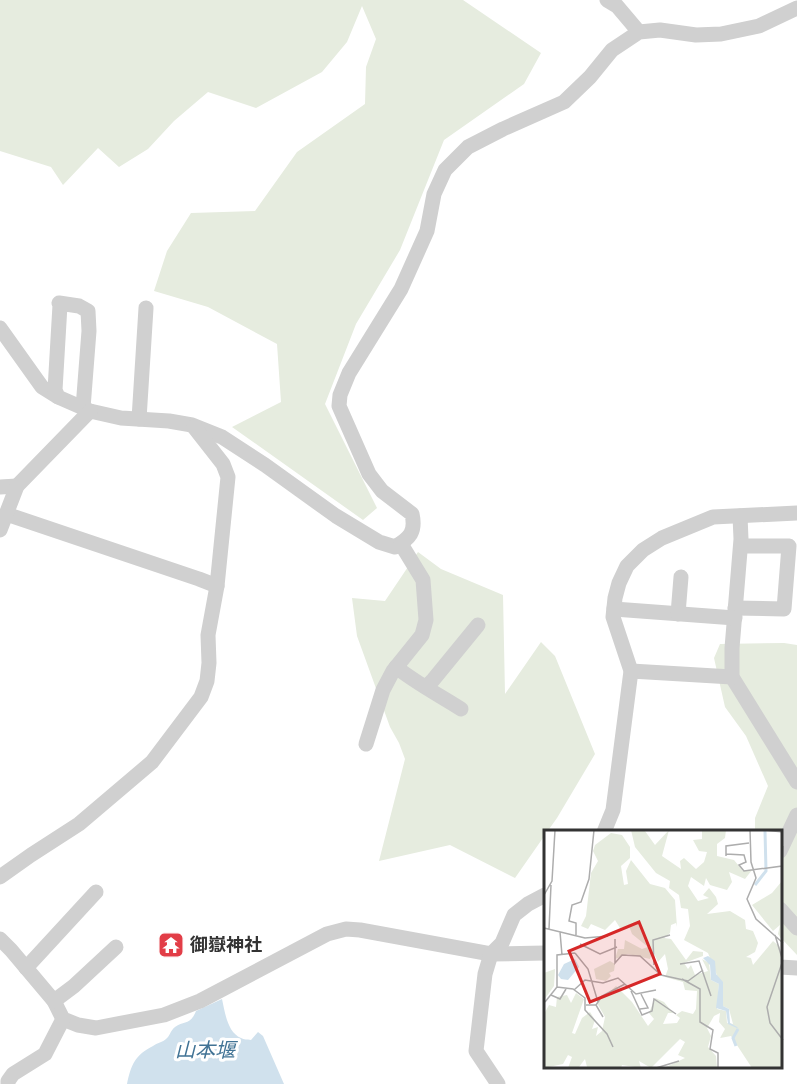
<svg xmlns="http://www.w3.org/2000/svg" width="797" height="1084" font-family="'Varela Round','Noto Sans JP',sans-serif">
<rect width="100%" height="100%" fill="#fff"/>
<g fill="#e6ecdf">
<path d="M0,0H463L541,53L524,84L444,140L400,250L356,324L325,404L377,508L363,520L232,427L281,402L277,344L208,307L154,291L167,251L191,213L255,211L297,152L365,104L366,67L376,39L362,6L347,42L322,72L256,108L208,92L174,121L148,149L119,167L98,148L63,185L51,167L0,151Z"/>
<path d="M418,552L441,569L503,595L505,694L541,642L555,656L595,754L557,818L547,832H545V835L515,878L450,845L379,861L405,759L399,743L390,727L357,636L352,598L385,601Z"/>
<path d="M784,643L797,645V955L781,938L780,832H755V818L768,786L746,736L725,707L714,658L720,644Z"/>
</g>
<path fill="#d0e1ed" d="M222,999C225,1012 227,1032 241,1038C244,1040 247,1039 251,1040L258,1032L263,1036L284,1084H127C131,1065 135,1055 153,1046C157,1043 163,1042 166,1039C170,1036 170,1031 175,1027C184,1020 190,1026 196,1011Z"/>
<g fill="none" stroke-linecap="round" stroke-linejoin="round">
<g stroke="#d0d0d0" stroke-width="15">
<path d="M607,0L617,6L639,32"/>
<path d="M0,328L42,387L58,397"/>
<path d="M83,408L89,331L88,311L79,306L59,303L60,305L55,390L58,397L90,411L121,418L169,421L192,425L222,437L265,465L336,516L379,542L395,547C410,538 416,532 412,514L382,491L369,474L339,406L340,395L349,373L401,289L427,231L434,194L445,170L468,147L503,129L564,102L590,77L612,50L639,32L660,30L696,35L721,34L759,26L797,8"/>
<path d="M139,419L146,308"/>
<path d="M0,487L17,486"/>
<path d="M6,514L199,579L217,586"/>
<path d="M740,516L741,539L732,648V677L797,782"/>
<path d="M0,530L17,486L90,411"/>
<path d="M735,608L784,609L789,546H741"/>
<path d="M614,609L735,618"/>
<path d="M678,614L681,577"/>
<path d="M396,667C416,683 439,695 461,709"/>
<path d="M631,671L732,677"/>
<path d="M426,687L433,680L478,625"/>
<path d="M366,744L383,690L393,671L422,635L426,620L423,580L401,544"/>
<path d="M604,832L613,810L631,671L613,617L615,598L619,583L627,566L643,550L662,538L713,517L797,513"/>
<path d="M780,851L797,815"/>
<path d="M0,877L31,855L79,824L152,762L201,697L207,681L209,663L208,635L217,586L228,477L223,464L194,427"/>
<path d="M780,909L797,928"/>
<path d="M0,939L11,950L54,1001L63,1019L78,1025L96,1028L164,1015L200,1001L327,934L346,929L360,930L491,954L545,953"/>
<path d="M780,967L797,968"/>
<path d="M26,968L96,892"/>
<path d="M54,1001L74,986L116,947"/>
<path d="M8,1084V1081L13,1074L45,1054L63,1019"/>
<path d="M498,1084L476,1051L485,974L491,954L502,943L514,915L528,904L545,895"/>
</g>
</g>
<defs>
<g id="temple-square" transform="scale(1.35)"><rect x="-9" y="-9" width="18" height="18" rx="4" fill="#e23d47" stroke="#fff"/><path d="M0-6L5-2H3V0L6.5 2.5H4V6H1.5V3h-3V6H-4V2.5H-6.5L-3 0V-2H-5Z" fill="#fff"/></g>
</defs>
<g fill-rule="evenodd">
<use href="#temple-square" x="171" y="945"/>
</g>
<g text-anchor="middle" dominant-baseline="central" stroke-width="6" stroke-linejoin="round" paint-order="stroke">
<g font-size="18" font-weight="bold" fill="#333" stroke="#fff" text-anchor="start">
<text x="190" y="945">御嶽神社</text>
</g>
<g font-size="20" font-style="italic" fill="#417395" stroke="#fff">
<text x="205" y="1051">山本堰</text>
</g>
</g>
<g transform="translate(544 830)">
<rect width="238" height="238" fill="#fff"/>
<path d="M87,0L101,1L111,15L125,0L118,26L137,39L136,31L140,28L152,39L160,32L163,22L155,21L149,10L158,9V0H182L181,8L173,14V26L190,30L199,41L208,40L201,49L185,42L188,52L183,60L166,55L162,48L160,56L147,47L144,56L154,71L165,68L159,65L165,58L172,67L174,74L163,84L186,81L201,90L202,99L209,101L214,113L211,122L202,127L207,128L209,135L229,111L236,117L238,238H208L187,206L176,208L181,199L175,192L176,183L170,186L163,198L167,206L164,217L172,226L173,238H120L141,228L134,225L141,212L136,209L107,238L95,231L97,238L78,235L77,238L43,237L41,229L35,237L24,238L28,227L24,225L19,234L0,238V184L5,175L12,177L13,167L23,165L27,173L32,163L40,169L28,203L31,204L38,188L46,182L51,190L48,199L54,197L52,206L58,201L61,187L53,173L72,156L88,172L104,196L110,189L105,183L111,168L120,172L129,183H124L119,194L133,193L136,188L132,185L138,181L149,184L152,179L153,161L141,160L139,152L121,147L124,139L121,124L114,132L109,121L106,129L84,124L71,129L74,119H80L81,110L98,119L104,117L88,104L85,96L76,98L71,90L61,100L47,94L44,99L37,96L42,86L47,43L54,31L49,21L51,15L67,3L78,5L86,17V28L77,36L80,55L84,54L82,41L87,30L106,54L121,58L131,70L133,97L132,93L127,95L126,103L120,108L127,109L142,130L149,121L159,122V126L140,133L144,139L147,135L151,145L164,141L158,129L165,133L167,150L175,154L173,179L182,181L183,193L189,194L185,179L179,176L178,158L164,123L140,110L146,96L144,79L137,78L135,65L125,58L126,51L112,43L91,17ZM238,51V110L234,104L236,95L229,101L208,75L228,63ZM66,131L71,134L70,141L65,143L67,146L62,151L52,149L50,139ZM11,139L10,156L0,170V143Z" fill="#e6ecdf"/>
<path d="M164,126L171,131L172,144L179,152V176L185,179L186,193L193,197L195,199L184,194L182,181L172,178L175,154L167,150L166,135L159,128ZM31,129L35,137L24,150L17,149L14,145L20,134Z" fill="#d0e1ed"/>
<path fill="none" stroke="#d0e1ed" stroke-width="3" d="M211,55L222,41L221,1M192,216L189,208L194,199"/>
<path fill="none" stroke="#adadad" stroke-width="1.5" d="M206,0L207,32L212,48L203,69L212,89L239,113M220,0L239,2M182,24L200,25L202,32L195,35L200,41L238,36L239,16M182,26V16L205,13M0,65L8,51L11,0M0,98L41,108L64,106M5,99L7,55M16,102L18,125M32,105V93L25,91L28,75L37,72L45,49L50,0M231,105L238,128M71,109V133L78,125L96,126L117,145L144,151L159,140M36,114L56,124L73,117M31,123L44,139L54,172M239,130L223,177L226,193L239,210M136,134L155,131L167,166M110,135L109,110L126,105M138,149L156,159V192L169,200L166,219L174,223V238M13,157L29,159L41,168V180L63,204L69,217M30,160L41,150L59,153L74,148L92,164L112,160M87,161L98,185L108,181L110,169L132,184M7,165L16,169L22,159M1,172L13,157V125L31,123M42,175H52L59,187M52,175L58,166L81,154M96,179L104,178L97,164M112,238L135,231"/>
<path fill="#d62828" fill-opacity="0.15" stroke="#d62828" stroke-width="3" d="M95,92L116,144L46,172L25,121Z"/>
<rect width="238" height="238" fill="none" stroke="#333" stroke-width="3"/>
</g>
</svg>
